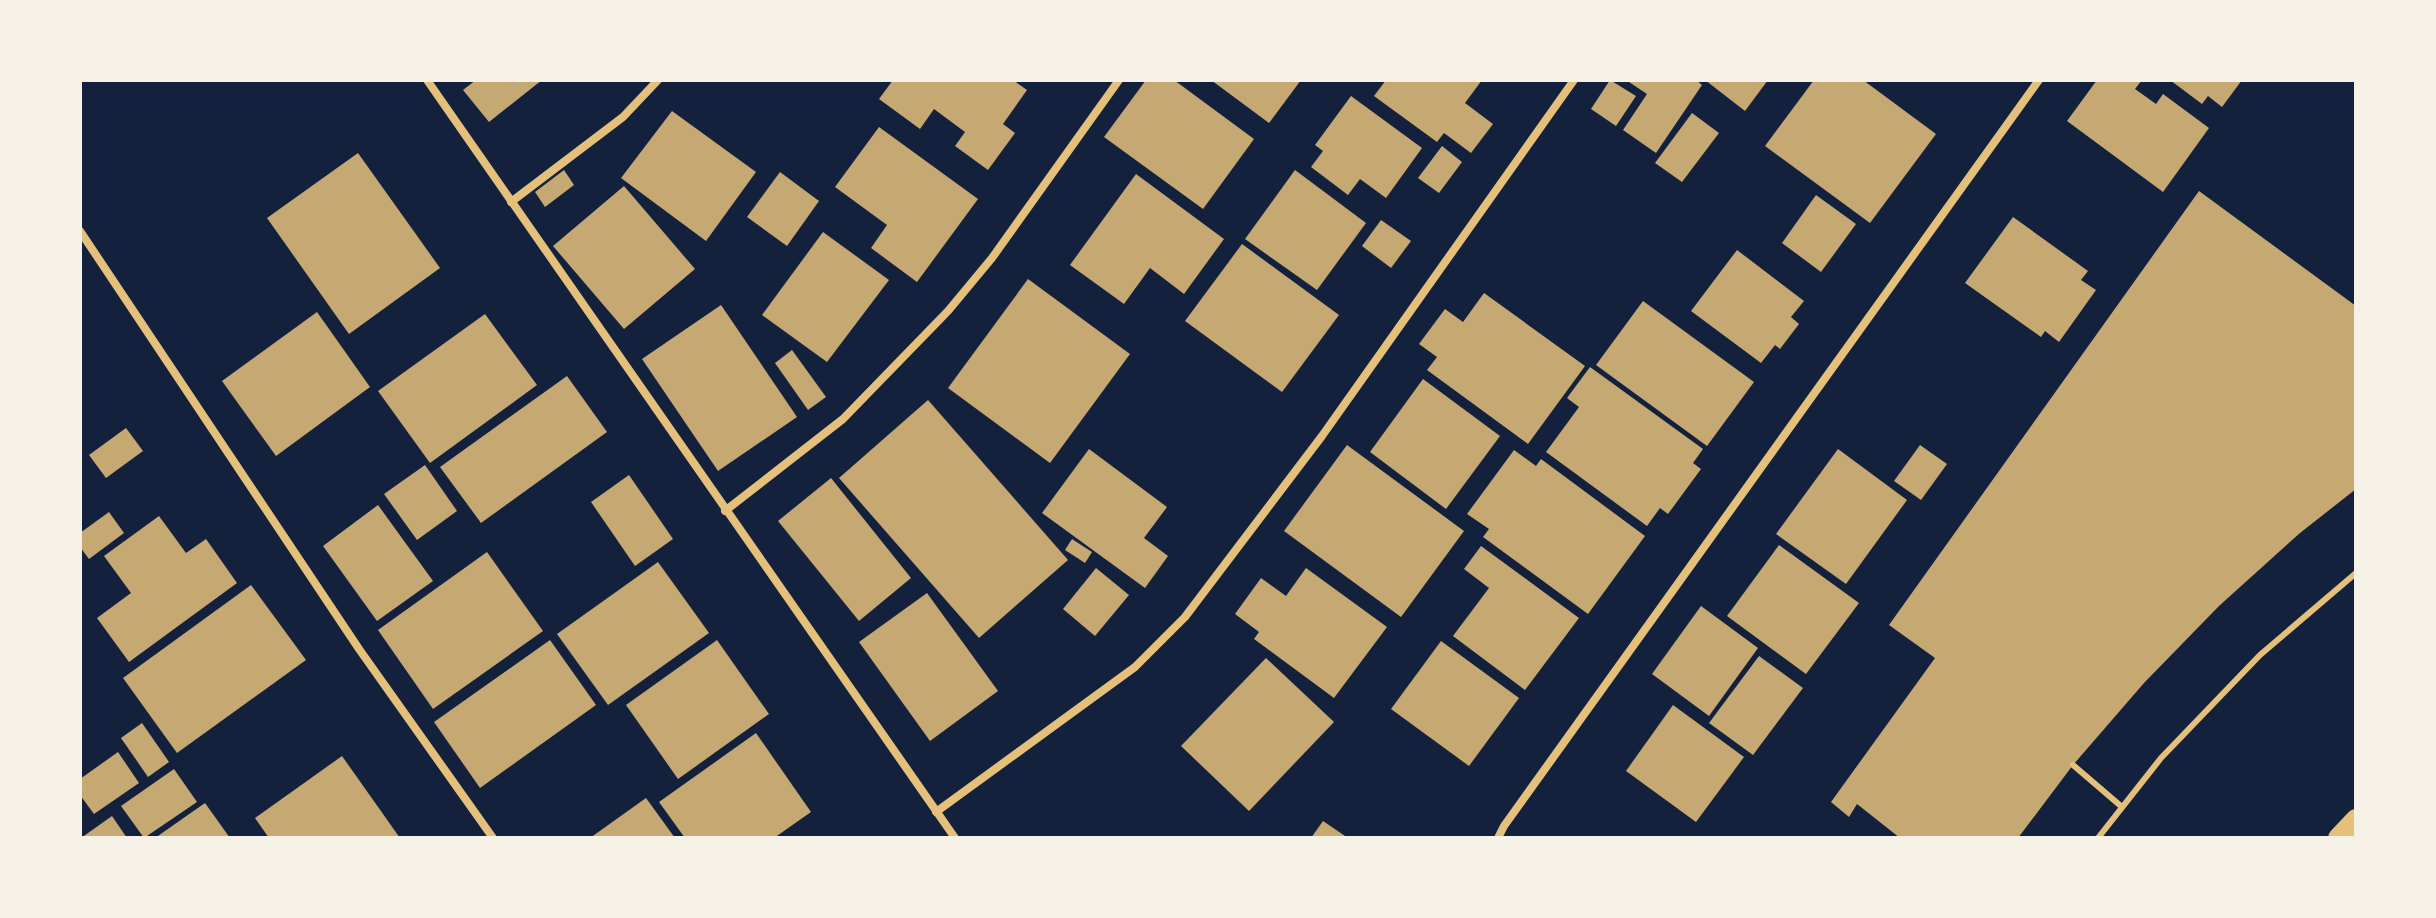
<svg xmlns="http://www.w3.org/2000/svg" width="2436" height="918" font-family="Quicksand,sans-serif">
<rect width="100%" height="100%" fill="#14213d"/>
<g fill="#c6a872">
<path d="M476,80H542L489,122L463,90Z"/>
<path d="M893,80H1013L1027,90L1003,124L1015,133L988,170L955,146L965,132L934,109L920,129L879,99Z"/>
<path d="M1146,80H1174L1254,139L1203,209L1104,137Z"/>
<path d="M1211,80H1301L1269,123Z"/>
<path d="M1386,80H1482L1465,103L1493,124L1471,153L1444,133L1437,142L1374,96Z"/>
<path d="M1610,80L1636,96L1616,126L1591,109Z"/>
<path d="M1626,80H1696L1702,85L1656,153L1623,130L1647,94Z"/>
<path d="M1705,80H1768L1745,111Z"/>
<path d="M1814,80H1863L1936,134L1870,223L1765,146Z"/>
<path d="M2097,80H2142L2135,89L2156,104L2163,94L2209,128L2163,192L2067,121Z"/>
<path d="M2170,80H2242L2222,107L2208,96L2202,104Z"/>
<path d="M1351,96L1422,148L1386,198L1360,179L1348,195L1311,167L1323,151L1315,145Z"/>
<path d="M672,111L756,172L706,241L621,178Z"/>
<path d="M1692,113L1719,133L1682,182L1655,163Z"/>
<path d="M879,127L978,199L917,282L871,248L887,225L835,187Z"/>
<path d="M1442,146L1462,162L1439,193L1418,178Z"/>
<path d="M358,153L440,268L349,334L267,218Z"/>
<path d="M564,170L574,185L545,207L535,192Z"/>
<path d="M1295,170L1366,223L1317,290L1245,239Z"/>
<path d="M780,172L819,201L787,246L747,217Z"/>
<path d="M1136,174L1224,239L1184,294L1150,268L1124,304L1070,265Z"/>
<path d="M624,186L695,269L624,329L553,246Z"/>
<path d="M2199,191L2356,306V489L2300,533L2219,606L2144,683L2073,765L2018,838H1900L1857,804L1849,817L1831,802L1935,658L1889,625Z"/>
<path d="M1816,195L1856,224L1821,272L1782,243Z"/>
<path d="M2013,217L2088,271L2081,280L2096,290L2059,342L2045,331L2041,337L1965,283Z"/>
<path d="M1381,220L1411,241L1391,268L1362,246Z"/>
<path d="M823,232L889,280L827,362L762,315Z"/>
<path d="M1242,244L1339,315L1282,392L1185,321Z"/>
<path d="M1737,250L1804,301L1791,317L1799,324L1780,349L1775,345L1761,363L1691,311Z"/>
<path d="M1028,279L1130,354L1050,463L948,388Z"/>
<path d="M1484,293L1585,366L1528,444L1427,370L1437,357L1419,344L1445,309L1463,322Z"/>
<path d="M1643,301L1754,382L1707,446L1596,365Z"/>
<path d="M721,305L797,417L718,471L642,359Z"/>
<path d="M317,312L370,387L276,456L222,381Z"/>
<path d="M485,314L537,385L430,463L378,391Z"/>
<path d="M792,350L826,397L808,410L775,363Z"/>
<path d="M1590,367L1703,449L1693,463L1701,469L1668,514L1660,508L1647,526L1546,452L1579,407L1567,398Z"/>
<path d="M567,376L607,432L481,523L440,467Z"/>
<path d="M1423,379L1500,436L1446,509L1370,452Z"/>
<path d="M928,400L1068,560L979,638L839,478Z"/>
<path d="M126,428L143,451L106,478L89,455Z"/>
<path d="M1347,445L1464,531L1401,617L1284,531Z"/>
<path d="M1920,445L1947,464L1921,500L1894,481Z"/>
<path d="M1089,449L1167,507L1144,538L1168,556L1145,588L1042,513Z"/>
<path d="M1838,449L1907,500L1846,584L1776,534Z"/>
<path d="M1514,450L1536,466L1541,459L1645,536L1588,614L1483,537L1489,529L1467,514Z"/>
<path d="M425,465L457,511L417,540L384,494Z"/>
<path d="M629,475L673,539L635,566L591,502Z"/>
<path d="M831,478L911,578L859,621L778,521Z"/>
<path d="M378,505L433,581L377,621L323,546Z"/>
<path d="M109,512L124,533L89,559L80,547V533Z"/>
<path d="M159,516L186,553L206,539L237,583L129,662L97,618L131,593L104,556Z"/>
<path d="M1072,539L1092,552L1085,563L1065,550Z"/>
<path d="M1779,545L1859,603L1806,674L1727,616Z"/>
<path d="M1481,546L1579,618L1525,690L1453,636L1489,588L1464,569Z"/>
<path d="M487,552L543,631L433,709L378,630Z"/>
<path d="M658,562L709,633L608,705L557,634Z"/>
<path d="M1096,568L1129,595L1095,636L1063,609Z"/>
<path d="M1306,568L1387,627L1334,698L1254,639L1259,632L1235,614L1261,578L1286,596Z"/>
<path d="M251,585L306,660L177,753L123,678Z"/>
<path d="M927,593L998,691L930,741L859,642Z"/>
<path d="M1701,606L1758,648L1709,716L1652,674Z"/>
<path d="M550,640L596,705L480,788L434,722Z"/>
<path d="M717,640L769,714L678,779L626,705Z"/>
<path d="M1441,641L1519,698L1469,766L1391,709Z"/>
<path d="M1759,656L1803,688L1753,755L1709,723Z"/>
<path d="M1266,658L1334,722L1249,811L1181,746Z"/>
<path d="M1673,705L1744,757L1696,822L1626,771Z"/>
<path d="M142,723L169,762L148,777L121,738Z"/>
<path d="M756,733L811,812L774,838H685L659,802Z"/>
<path d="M118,752L139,783L94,814L80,795V779Z"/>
<path d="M342,756L400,838H269L255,818Z"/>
<path d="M174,769L197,802L144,838L121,806Z"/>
<path d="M646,798L675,838H590Z"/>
<path d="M205,803L230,838H155Z"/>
<path d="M112,816L127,838H81Z"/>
<path d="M1323,821L1348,838H1311Z"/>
</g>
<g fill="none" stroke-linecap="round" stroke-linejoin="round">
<g stroke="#e5c07b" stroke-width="6">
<path d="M2073,765L2122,807"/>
<path d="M2098,838L2161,758L2260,655L2356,573"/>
</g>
<g stroke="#e5c07b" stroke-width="8">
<path d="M427,80L955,838"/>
<path d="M511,202L623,117L658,80"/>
<path d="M80,231L359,649L493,838"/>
<path d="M725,511L843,419L948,311L992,258L1119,80"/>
<path d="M936,812L1135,667L1185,617L1322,436L1574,80"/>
<path d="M1498,838L1504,826L2039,80"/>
</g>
<path stroke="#e5c07b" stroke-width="20" d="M2338,838L2356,819"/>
</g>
<rect width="2436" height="918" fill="none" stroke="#f6f1e7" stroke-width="164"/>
</svg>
